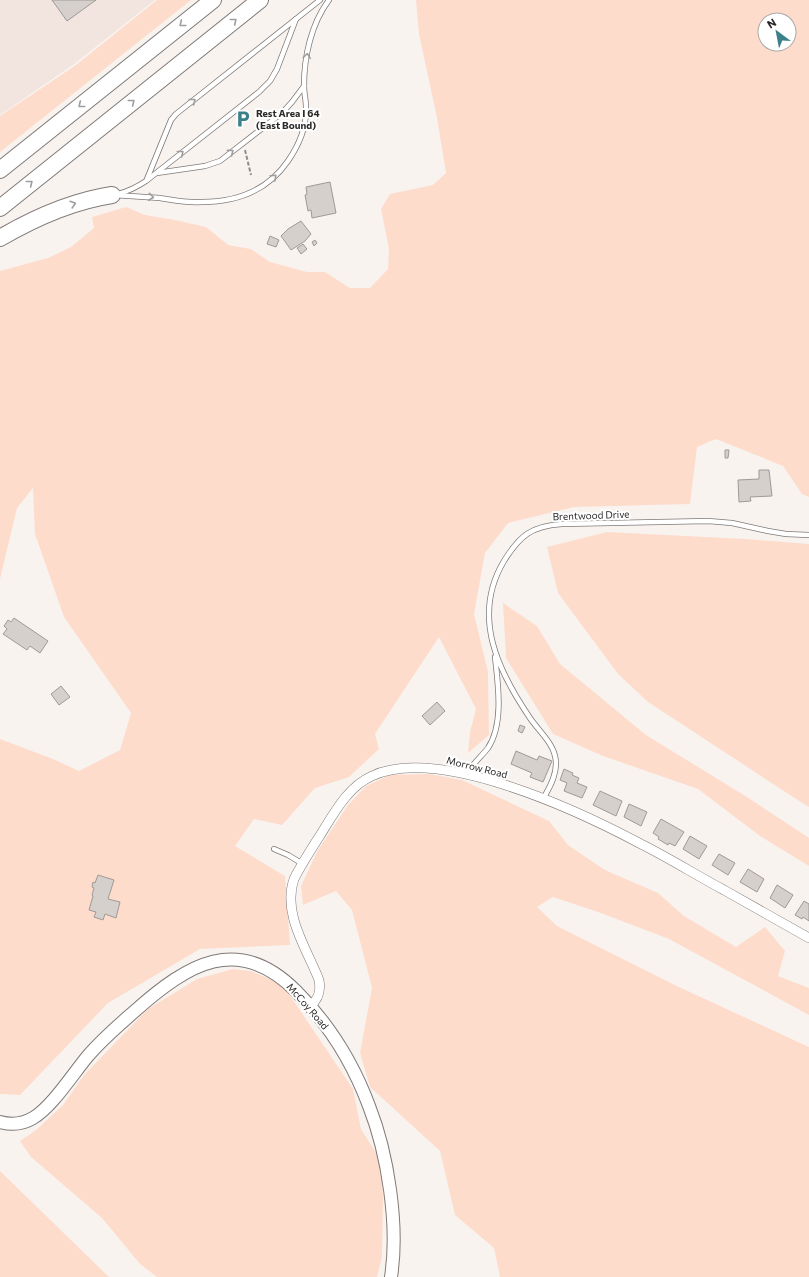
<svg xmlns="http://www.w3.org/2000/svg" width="809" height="1277" font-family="Commissioner,sans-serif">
<rect width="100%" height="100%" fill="#f9f3f0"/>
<path fill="#f2e4de" d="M0,0H155L74,64L0,115Z"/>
<g fill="#fedccc" fill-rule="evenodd">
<path d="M157,0H191L0,152V116L76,65Z"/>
<path d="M416,0H809V497L802,494L783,466L716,439L697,447L690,504L574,507L508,523L485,553L474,614L488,672L489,735L468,753L470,732L476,709L439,637L375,734L379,749L349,777L315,788L282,825L254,819L235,846L285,876L290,945L200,949L108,1003L20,1095L0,1094V739L53,759L79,771L120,750L131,713L64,617L35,534L33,488L17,508L0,579V271L48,258L71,247L94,228L92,217L126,207L145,215L175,220L206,227L228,245L251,249L270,262L307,272H325L350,288H370L388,269L389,249L381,209L390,194L433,185L446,173L437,118L419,34ZM765,20H789V44H765Z"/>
<path d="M607,532L746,539L809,544V807L793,797L648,702L618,674L558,593L547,547Z"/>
<path d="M503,603L537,626L560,664L646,735L747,797L809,838V866L760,836L698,789L603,756L553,734L506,658Z"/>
<path d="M429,774L462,780L549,821L568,845L605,870L658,893L684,916L736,947L765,927L785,951L778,976L809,988V1015L669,939L598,912L553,897L537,907L557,926L679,987L809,1047V1277H500L494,1248L455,1215L440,1151L370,1087L360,1053L372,988L352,910L336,891L303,905L301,886L318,850L348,805L366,786L390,775Z"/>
<path d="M233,969L251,971L283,985L353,1089L361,1129L380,1159L383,1196L382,1257L377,1277H157L140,1264L102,1218L31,1157L20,1141L36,1130L63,1105L84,1075L148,1009L197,979Z"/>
<path d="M0,1171L109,1277H0Z"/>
</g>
<g fill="#d6d0cd" stroke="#9f9997">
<path d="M52,0H96L67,21Z"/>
<path d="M330,182L336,213L312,218L311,210L308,211L305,195L307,194L306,187Z"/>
<path d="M301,221L311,234L305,241L291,250L281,236L288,229Z"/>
<path d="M270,236L279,240L276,247L267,244Z"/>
<path d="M315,240L317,243L314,246L312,242Z"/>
<path d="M303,244L307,249L301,254L297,248Z"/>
<path d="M725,450H729L728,458H725Z"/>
<path d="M759,470H769L772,496L750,497L751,501L739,502L738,480L759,479Z"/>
<path d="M14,618L48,641L40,653L30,646L27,650L3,634L7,629L4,626L8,620L11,622Z"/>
<path d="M61,686L70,697L59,705L51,694Z"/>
<path d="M437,702L445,711L430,725L422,716Z"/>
<path d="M520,725L525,727L522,733L518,731Z"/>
<path d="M516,751L537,760L539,756L552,761L543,782L530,777L532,773L511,764Z"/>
<path d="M564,769L573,773L572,775L579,778L577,783L587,787L582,798L564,791L567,783L560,780Z"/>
<path d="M600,791L622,801L616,816L593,805Z"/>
<path d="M629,804L647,812L641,826L624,817Z"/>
<path d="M661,819L684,832L675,846L669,843L668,845L658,839L659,837L653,833Z"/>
<path d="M690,836L707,846L699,859L683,849Z"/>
<path d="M719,854L735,863L728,875L712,865Z"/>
<path d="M748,869L764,879L757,892L740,882Z"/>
<path d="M98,875L114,880L108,899L120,902L116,918L105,914L103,920L94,917L96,912L89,910L93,896L92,895L94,888L92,887L93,882L95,883Z"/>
<path d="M777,885L793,895L785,908L770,898Z"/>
<path d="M804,901L809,904V921L803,917L802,919L795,915Z"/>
</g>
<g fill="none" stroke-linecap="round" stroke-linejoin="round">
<g stroke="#7f7a78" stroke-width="6">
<g id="lane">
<path d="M157,173L205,166L220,161L282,113L292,102L304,86"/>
<path d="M147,179L171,120L176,114L320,0"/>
<path d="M118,194C129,191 137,187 146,181L259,92L270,81L277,69L296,19"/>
<path d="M114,195C129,196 144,197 160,198C173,200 188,203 202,202C237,202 268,190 288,161C299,145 307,127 306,107C306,100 304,93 304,86C304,57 311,24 329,0"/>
<path d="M467,774C472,764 481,757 488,748C504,724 498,684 495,657"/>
<path d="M543,799C550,787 559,771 555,756C552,742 538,730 530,718C498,671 471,616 504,561C520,535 532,526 562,524L708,521L732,523L768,531L786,534L809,535"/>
<path d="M274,849L288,855L303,864"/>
</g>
</g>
<g stroke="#7f7a78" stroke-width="10">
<path id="street" d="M310,1006C319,999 321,991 319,980C307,949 282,914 294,879C301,865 310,851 319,837C333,815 347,787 372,776C439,745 579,811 641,844C669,858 696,875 724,890C752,906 781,922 809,938"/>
</g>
<g stroke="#7f7a78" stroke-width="14">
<path id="secondary" d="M0,1122C11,1125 23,1124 33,1118C51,1108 73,1074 87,1057C102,1039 119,1025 136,1010C188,964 238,933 296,991C329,1024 353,1063 369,1106C388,1154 399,1226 391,1277"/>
</g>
<g stroke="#7f7a78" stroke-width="18">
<g id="highway">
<path d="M0,170L213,0"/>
<path d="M0,208L260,0"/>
<path d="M0,238C36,217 72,201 112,195"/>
</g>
</g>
<path stroke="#908c8a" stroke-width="2" stroke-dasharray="4 2" stroke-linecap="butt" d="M245,150L251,175"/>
<use href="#lane" stroke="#fff" stroke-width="4.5"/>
<use href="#street" stroke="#fff" stroke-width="9"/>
<use href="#secondary" stroke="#fff" stroke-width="12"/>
<use href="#highway" stroke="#fff" stroke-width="16"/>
</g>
<defs><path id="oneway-chevron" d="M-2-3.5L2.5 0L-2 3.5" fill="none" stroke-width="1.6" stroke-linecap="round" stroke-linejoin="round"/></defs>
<g stroke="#9f9e9e">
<use href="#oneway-chevron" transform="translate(234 21) rotate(-39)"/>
<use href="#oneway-chevron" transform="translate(182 24) rotate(141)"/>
<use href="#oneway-chevron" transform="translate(307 56) rotate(-83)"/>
<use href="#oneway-chevron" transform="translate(193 101) rotate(-38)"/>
<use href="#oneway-chevron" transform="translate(132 102) rotate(-39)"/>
<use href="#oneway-chevron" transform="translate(81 105) rotate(141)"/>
<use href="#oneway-chevron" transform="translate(231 152) rotate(-37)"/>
<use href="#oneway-chevron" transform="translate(181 153) rotate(-38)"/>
<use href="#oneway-chevron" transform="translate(274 177) rotate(-43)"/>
<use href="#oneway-chevron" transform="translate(30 183) rotate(-39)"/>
<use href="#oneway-chevron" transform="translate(151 197) rotate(6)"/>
<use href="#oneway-chevron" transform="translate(73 204) rotate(-17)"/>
</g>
<defs>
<g id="parking-bare" transform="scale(1.38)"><path d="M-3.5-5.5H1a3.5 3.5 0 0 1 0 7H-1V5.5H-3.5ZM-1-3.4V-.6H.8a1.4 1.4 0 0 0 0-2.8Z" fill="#3a818a" stroke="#fff" stroke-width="2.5" paint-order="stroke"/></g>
</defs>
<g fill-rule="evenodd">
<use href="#parking-bare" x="243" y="119"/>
</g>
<g text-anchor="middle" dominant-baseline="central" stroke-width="4" stroke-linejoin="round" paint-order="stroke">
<g font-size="10" font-weight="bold" fill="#2a2827" stroke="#fff" text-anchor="start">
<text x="256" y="113">Rest Area I 64<tspan x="256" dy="12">(East Bound)</tspan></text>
</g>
<g font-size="10" fill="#2a2827" stroke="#fff">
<text transform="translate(591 515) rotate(-2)">Brentwood Drive</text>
<text transform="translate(477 767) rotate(14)">Morrow Road</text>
<text transform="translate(308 1006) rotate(49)">McCoy Road</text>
</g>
</g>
<g transform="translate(777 32) rotate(328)"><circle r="19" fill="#ffffff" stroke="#aaa9a9"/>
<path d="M0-3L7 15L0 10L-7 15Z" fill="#3a818a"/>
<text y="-6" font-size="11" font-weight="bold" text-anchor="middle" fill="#2a2827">N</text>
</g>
</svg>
